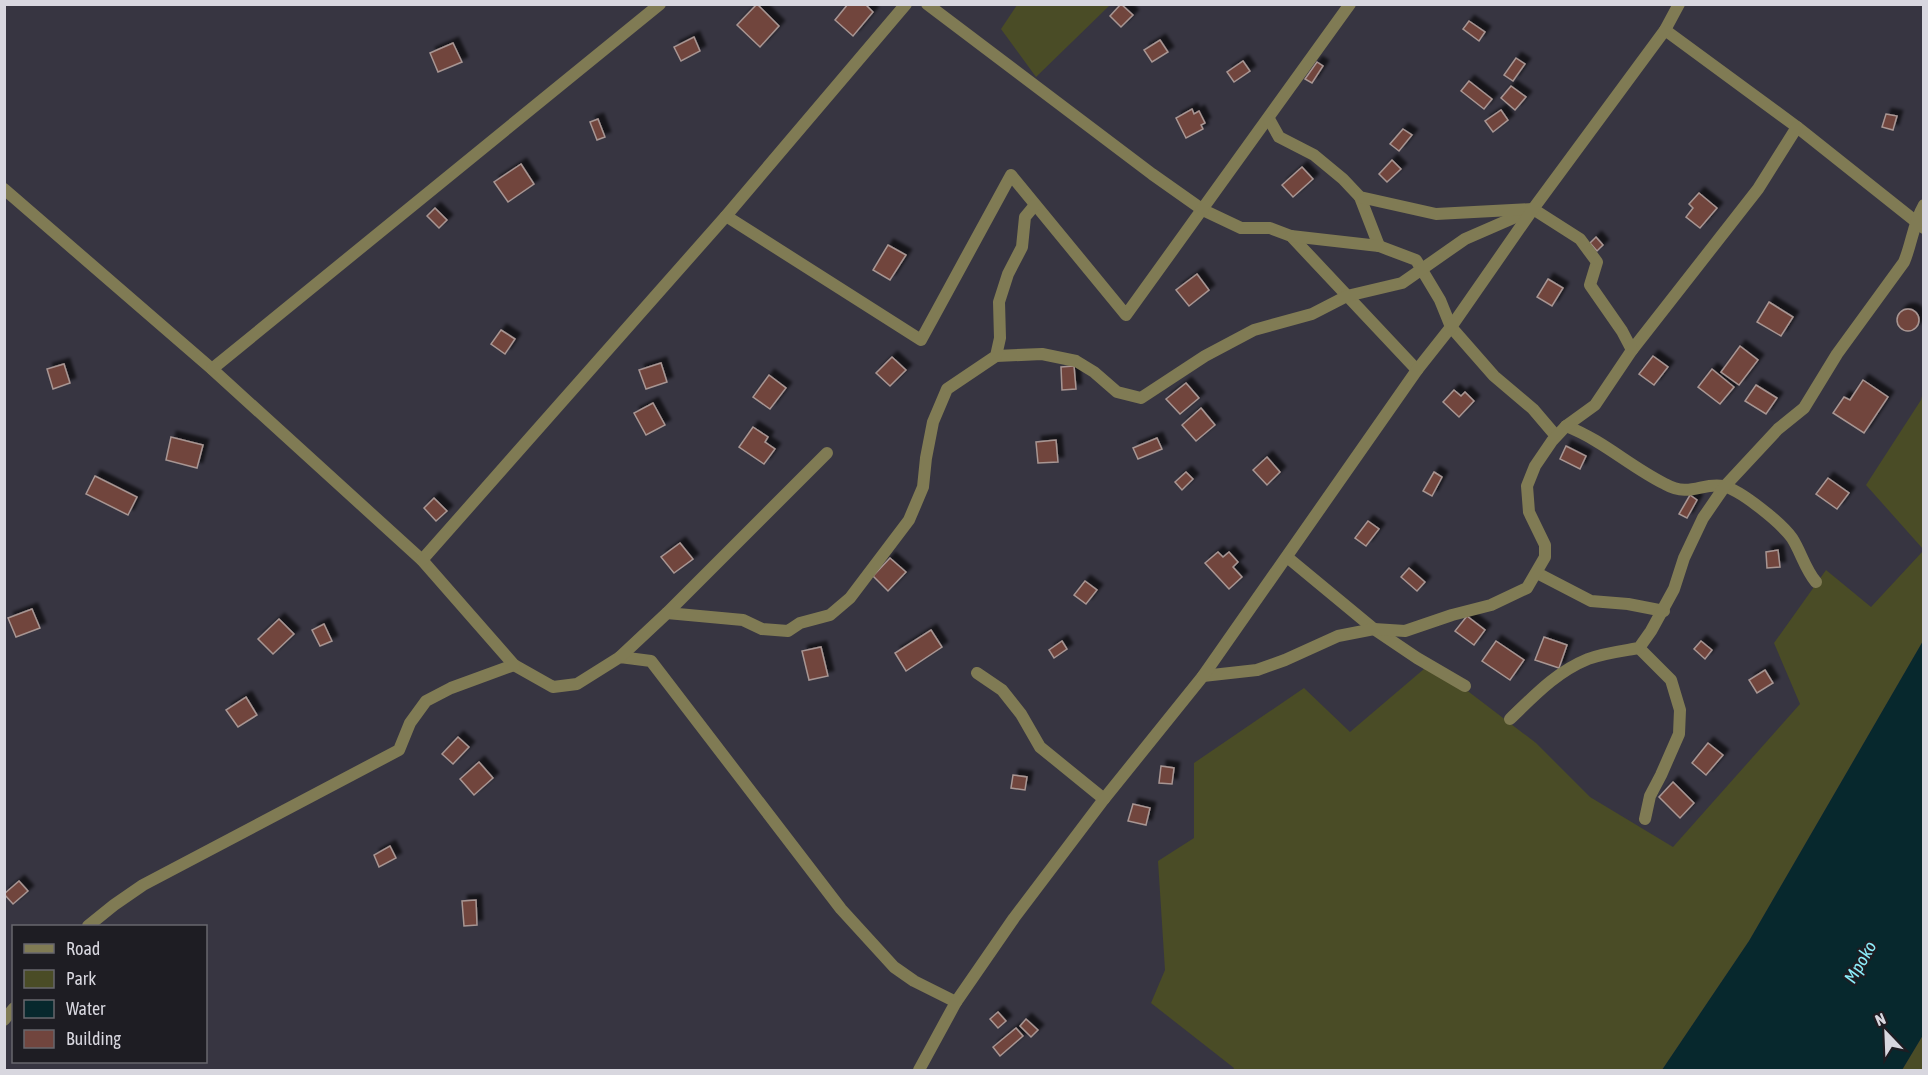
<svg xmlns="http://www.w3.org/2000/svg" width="1928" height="1075" font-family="'Asap Condensed',sans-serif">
<defs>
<filter id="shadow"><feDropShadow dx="5.5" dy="-5.5" stdDeviation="1.5" flood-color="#0009"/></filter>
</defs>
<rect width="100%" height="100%" fill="#373541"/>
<g fill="#4a4c26">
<path d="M1017,5V4L1110,5L1036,77L1001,29Z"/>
<path d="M1923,392V549L1866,485L1921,400Z"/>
<path d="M1923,551V641L1749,941L1662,1070H1233L1234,1068L1151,1003L1165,970L1158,861L1194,838V763L1304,688L1350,732L1431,663L1536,743L1590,797L1673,847L1800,704L1774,643L1826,570L1871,607Z"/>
<path d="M1923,1035V1070H1902Z"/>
</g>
<path fill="#07282d" d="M1923,641V1035L1902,1070H1662L1749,941Z"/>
<g fill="#71453e" stroke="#a89693" stroke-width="1.5" filter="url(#shadow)">
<path d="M757,4L779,26L760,47L737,25Z"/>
<path d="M848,4H865L873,12L853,36L835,20Z"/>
<path d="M1121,4L1133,15L1121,27L1110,16Z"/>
<path d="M1469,21L1485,32L1479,41L1463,29Z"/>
<path d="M694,37L700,51L681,61L674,47Z"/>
<path d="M1160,40L1168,52L1152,62L1144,50Z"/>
<path d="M453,43L462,62L438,72L430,53Z"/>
<path d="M1516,58L1525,64L1513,81L1504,75Z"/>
<path d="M1243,61L1250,71L1234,82L1227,72Z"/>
<path d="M1317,62L1323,66L1312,83L1305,79Z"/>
<path d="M1469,81L1492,99L1484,109L1461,91Z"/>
<path d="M1511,86L1526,97L1515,110L1501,98Z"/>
<path d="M1192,109L1194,114L1199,111L1205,123L1201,125L1203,129L1186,138L1176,118Z"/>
<path d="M1501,110L1508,120L1493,132L1485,121Z"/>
<path d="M1886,114L1897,116L1893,130L1882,127Z"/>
<path d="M598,119L605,137L597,140L590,122Z"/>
<path d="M1403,129L1412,135L1399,151L1390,144Z"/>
<path d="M1392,160L1401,169L1387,182L1379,174Z"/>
<path d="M521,164L534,184L508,202L494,182Z"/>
<path d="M1302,167L1313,179L1293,197L1282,185Z"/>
<path d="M1699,193L1717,208L1700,228L1686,217L1693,208L1689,204Z"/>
<path d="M435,208L447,220L439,228L427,216Z"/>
<path d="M1596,237L1603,245L1597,251L1590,243Z"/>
<path d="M888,245L906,255L890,280L873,270Z"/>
<path d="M1197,274L1209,290L1189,306L1176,290Z"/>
<path d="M1548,279L1563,288L1552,306L1537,297Z"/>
<path d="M1769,302L1793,317L1781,336L1757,322Z"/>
<circle cx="1908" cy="320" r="11"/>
<path d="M501,330L515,339L505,354L491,344Z"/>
<path d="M1740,346L1758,360L1739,385L1721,372Z"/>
<path d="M1653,356L1668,367L1654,385L1639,374Z"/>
<path d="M892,357L906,370L890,386L876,373Z"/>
<path d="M661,363L667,382L646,389L639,370Z"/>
<path d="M64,364L70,383L53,389L47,369Z"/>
<path d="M1074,366L1076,389L1062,390L1061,367Z"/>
<path d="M1712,369L1734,387L1720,404L1698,387Z"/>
<path d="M769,375L786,388L770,409L753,397Z"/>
<path d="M1863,380L1888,397L1864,433L1833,413L1844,397L1850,400Z"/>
<path d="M1186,383L1199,398L1180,414L1166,399Z"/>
<path d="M1756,385L1777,398L1766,414L1745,401Z"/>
<path d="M1454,390L1461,396L1465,392L1474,401L1459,417L1443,402Z"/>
<path d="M653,403L665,425L646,435L634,413Z"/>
<path d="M1201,408L1215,425L1196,441L1182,425Z"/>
<path d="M753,427L768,437L765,442L775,449L764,464L739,447Z"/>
<path d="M171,437L203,445L197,468L166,460Z"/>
<path d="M1157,438L1162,449L1138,459L1133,448Z"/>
<path d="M1056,440L1058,462L1038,463L1036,442Z"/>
<path d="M1566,446L1586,456L1580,469L1560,459Z"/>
<path d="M1267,457L1280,472L1267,485L1253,470Z"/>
<path d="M1186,472L1193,479L1182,490L1175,482Z"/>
<path d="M1434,472L1442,477L1432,496L1423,491Z"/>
<path d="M95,476L137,497L128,515L86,494Z"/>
<path d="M1828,478L1849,493L1837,509L1816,494Z"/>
<path d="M1690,495L1697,500L1687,518L1679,514Z"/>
<path d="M434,498L447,511L436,521L424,508Z"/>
<path d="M1368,521L1379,529L1366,546L1355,538Z"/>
<path d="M680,543L693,559L674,573L661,557Z"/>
<path d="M1778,550L1780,567L1767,568L1766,552Z"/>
<path d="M1218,552L1223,557L1229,552L1238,562L1233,567L1242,577L1229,589L1205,563Z"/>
<path d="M890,558L906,572L888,591L873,576Z"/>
<path d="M1409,568L1425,582L1417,591L1401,577Z"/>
<path d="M1085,581L1097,590L1086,604L1074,595Z"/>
<path d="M32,609L40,628L16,637L8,618Z"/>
<path d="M1467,616L1485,630L1474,645L1455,631Z"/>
<path d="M279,619L294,634L273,654L258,639Z"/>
<path d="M324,624L332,641L320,646L312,630Z"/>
<path d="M931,630L942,647L906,671L895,653Z"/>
<path d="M1544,637L1567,645L1559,668L1535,660Z"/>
<path d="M1062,641L1067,649L1054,658L1049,650Z"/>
<path d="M1496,641L1524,660L1510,680L1482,661Z"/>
<path d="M1701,641L1712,650L1705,659L1694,649Z"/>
<path d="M821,647L828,676L809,680L802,651Z"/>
<path d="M1765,670L1773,683L1757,693L1749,680Z"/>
<path d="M246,697L257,715L238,727L226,710Z"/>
<path d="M458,737L469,747L453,764L442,754Z"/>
<path d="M1708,743L1723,755L1706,775L1692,763Z"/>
<path d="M479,762L493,778L474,795L460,779Z"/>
<path d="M1161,766L1174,768L1172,784L1159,783Z"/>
<path d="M1013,775L1027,777L1025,790L1011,788Z"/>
<path d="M1673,782L1694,803L1680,818L1659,797Z"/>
<path d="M1133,804L1150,808L1146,825L1128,821Z"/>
<path d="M390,846L396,858L379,867L374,855Z"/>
<path d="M19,881L28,891L13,904L4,894Z"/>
<path d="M476,900L477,925L464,926L462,901Z"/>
<path d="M998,1012L1006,1021L998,1028L990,1019Z"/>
<path d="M1026,1019L1038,1030L1031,1037L1020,1026Z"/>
<path d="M1016,1028L1023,1036L1000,1056L993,1047Z"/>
</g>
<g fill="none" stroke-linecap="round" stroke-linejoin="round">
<g stroke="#807b54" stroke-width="12">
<path d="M927,4L1152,174L1203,210L1241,228H1270L1291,236L1417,370"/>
<path d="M1665,30L1797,127L1924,228"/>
<path d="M4,189L212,369L422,560L514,665L553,687L577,684L620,657L651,661L841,909L894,967L914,981L956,1002"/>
<path d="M1360,197L1379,246"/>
<path d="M726,216L921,340L1011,175L1126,315L1350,4"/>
<path d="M1291,236L1379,246L1416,260L1440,300L1451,327L1494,376L1533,409L1556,436"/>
<path d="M1632,350L1758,189L1797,127"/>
<path d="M996,356L1042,354L1076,361L1094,372L1117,392L1141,398L1205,356L1254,330L1312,314L1347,296L1402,283L1465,239L1527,212"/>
<path d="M212,369L660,4"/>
<path d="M1566,426C1604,441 1629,466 1665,484C1690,498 1702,482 1723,486C1741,490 1781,523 1792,538C1801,552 1805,569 1816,582"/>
<path d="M1287,557L1374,629L1417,658L1465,686"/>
<path d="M422,560L726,216L906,4"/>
<path d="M1537,573L1591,601L1628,604L1664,611"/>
<path d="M667,613L743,620L762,629L788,631L800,623L830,615L850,598L909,520L923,487L926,458L933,422L947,389L996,356L1000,338L999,302L1008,274L1022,247L1025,217L1035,205"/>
<path d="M1639,648L1671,680L1680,710L1679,734L1661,775L1650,796L1645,819"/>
<path d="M620,657L667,613L827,453"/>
<path d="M977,673L1002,690L1021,714L1040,747L1104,799"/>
<path d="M1203,676L1257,670L1285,660L1338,636L1374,629L1405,631L1452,615L1491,605L1527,588L1545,557V545L1529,512L1527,486L1535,466L1552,441L1566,426L1595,405L1632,350L1622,331L1590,285L1597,262L1580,239L1533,209L1436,214L1360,197L1343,179L1314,155L1279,137L1269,119"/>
<path d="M1510,719C1534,696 1556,672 1588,659C1604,653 1622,651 1639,648L1651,631L1674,589L1684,558L1703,518L1725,486L1778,429L1804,408L1837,354L1904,262C1912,243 1913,224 1924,205"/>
<path d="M88,926L114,905L143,885L399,750L410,723L426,701L451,688L514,665"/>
<path d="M4,1020L14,1008"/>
<path d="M919,1070L956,1002L1014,918L1104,799L1203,676L1417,370L1451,327L1533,209L1665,30L1679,4"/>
</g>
</g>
<g text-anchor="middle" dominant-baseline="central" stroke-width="4.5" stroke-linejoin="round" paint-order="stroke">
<g font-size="18" font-style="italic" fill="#8cedfa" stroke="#1e1d23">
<text transform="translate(1860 962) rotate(-60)">Mpoko</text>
</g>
</g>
<rect width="1928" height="1075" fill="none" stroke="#d8d7df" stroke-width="12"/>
<rect x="12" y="925" width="195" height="138" fill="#1e1d23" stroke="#68676e" stroke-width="1.5"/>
<rect x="24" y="944" width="30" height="9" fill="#807b54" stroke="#68676e" stroke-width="1.5"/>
<text x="66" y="955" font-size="18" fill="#d8d7df">Road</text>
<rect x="24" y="970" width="30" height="18" fill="#4a4c26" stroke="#68676e" stroke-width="1.5"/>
<text x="66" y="985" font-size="18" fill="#d8d7df">Park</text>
<rect x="24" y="1000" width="30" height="18" fill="#07282d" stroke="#68676e" stroke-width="1.5"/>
<text x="66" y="1015" font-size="18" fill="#d8d7df">Water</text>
<rect x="24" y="1030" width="30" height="18" fill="#71453e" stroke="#68676e" stroke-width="1.5"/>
<text x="66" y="1045" font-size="18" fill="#d8d7df">Building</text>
<g transform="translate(1886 1033) rotate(337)" stroke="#1e1d23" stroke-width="4.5" paint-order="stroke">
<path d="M0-4.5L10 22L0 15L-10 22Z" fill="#d8d7df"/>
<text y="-9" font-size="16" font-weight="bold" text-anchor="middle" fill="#d8d7df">N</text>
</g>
</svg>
